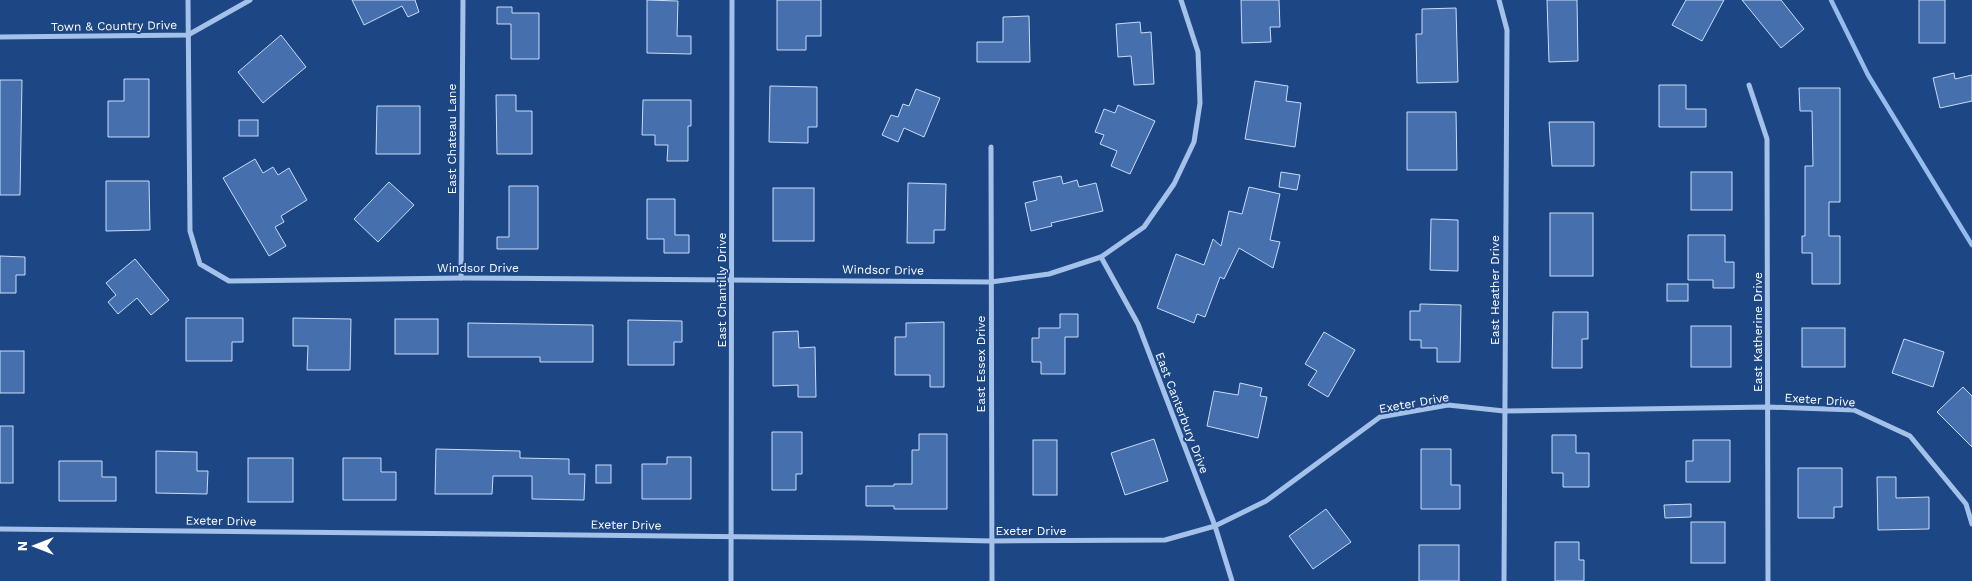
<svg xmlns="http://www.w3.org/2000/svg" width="1972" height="581" font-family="'Work Sans',sans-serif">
<rect width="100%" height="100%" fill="#1d4684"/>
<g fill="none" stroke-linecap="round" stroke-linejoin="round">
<path stroke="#97bbec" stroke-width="4.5" d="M1831,0L1868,75L1972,245"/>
</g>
<g fill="#4570ad" stroke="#c9dcf8">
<path d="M352,0H415L419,12L408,17L402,6L364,25Z"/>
<path d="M647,0L678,1L677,36H691V54L647,53Z"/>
<path d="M777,0H821V36H806V50H777Z"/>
<path d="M1241,0H1279L1280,27H1270L1271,42L1242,43Z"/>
<path d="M1547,0H1577L1578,61L1549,62Z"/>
<path d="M1686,0H1724L1702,41L1672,25Z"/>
<path d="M1742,0H1781L1804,29L1781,48Z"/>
<rect x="1919" y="0" width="26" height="43"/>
<path d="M497,7H512V13H539V59H511V24H497Z"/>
<path d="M1456,8L1458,82L1417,83L1416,34H1422V9Z"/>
<path d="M1029,16L1030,62H977V42H1003V17Z"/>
<path d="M1140,22L1141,33L1151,32L1154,84L1134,85L1131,56L1118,57L1116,24Z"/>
<path d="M281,35L306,67L263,103L238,72Z"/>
<path d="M1954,73L1955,79L1972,75V101L1940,108L1933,78Z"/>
<path d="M124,79H149V137H108V101H124Z"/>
<path d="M0,80H22L20,195H0Z"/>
<path d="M1255,81L1288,86L1286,101L1301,103L1295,147L1245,139Z"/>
<path d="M1659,85H1686V109H1706V127H1659Z"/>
<path d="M770,86L817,87V127H808V143L769,142Z"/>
<path d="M1799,88H1840V202H1829V236H1840V284H1812V253H1802V236H1805V166H1813L1812,111H1800Z"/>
<path d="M916,89L940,98L924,137L904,128L898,142L882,135L891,115L898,117L903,104L909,106Z"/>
<path d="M496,95H516V111H532V154H497Z"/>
<path d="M643,100H691V126H688V161H667L668,145H655V135H642Z"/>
<path d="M1118,105L1155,121L1130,174L1111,166L1117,151L1100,144L1104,135L1095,132L1104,109L1115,113Z"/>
<path d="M377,106H420V154H376Z"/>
<path d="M1407,112H1456L1457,170H1407Z"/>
<rect x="239" y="120" width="19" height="16"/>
<path d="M1549,122H1594V166H1552Z"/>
<path d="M255,159L263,173L273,167L278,175L289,168L307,200L281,216L284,222L275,227L286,246L269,256L223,178Z"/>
<path d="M1281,172L1300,175L1297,190L1279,187Z"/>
<rect x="1691" y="172" width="41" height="38"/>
<path d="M1061,176L1063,184L1077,180L1079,187L1096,183L1103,211L1051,223L1052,226L1031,231L1025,203L1037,200L1033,182Z"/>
<path d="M106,181H149L150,230L106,231Z"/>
<path d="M389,182L414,205L378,242L354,219Z"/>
<path d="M908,183L946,184L945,230H934V243H907Z"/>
<path d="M509,186H538V249H497V237H509Z"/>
<path d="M1249,187L1280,194L1270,240L1280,242L1273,268L1239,248L1224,279L1220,277L1205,317L1197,314L1194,323L1157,308L1176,254L1204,265L1213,239L1221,246L1229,211L1242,214Z"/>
<rect x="773" y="188" width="41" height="53"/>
<path d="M647,199H675V235H689V253H664V239H647Z"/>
<rect x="1550" y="213" width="43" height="63"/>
<path d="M1431,219L1458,220V271L1430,270Z"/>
<path d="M1688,235H1725V262H1734V288H1713V280H1688Z"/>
<path d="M0,256L25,257V275H16V293H0Z"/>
<path d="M135,259L169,300L151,315L137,298L118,314L108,302L116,295L106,283Z"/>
<rect x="1667" y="284" width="21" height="17"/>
<path d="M1420,304L1461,305L1460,362H1437V348H1421V340H1410V311H1420Z"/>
<path d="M1553,312H1588V339H1582V368H1552Z"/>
<path d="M1060,314H1078V337H1065V374H1041V362H1032V338H1039V328H1060Z"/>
<path d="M186,318H243V342H232V361H186Z"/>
<path d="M293,318L351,319L350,370H307L308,346H293Z"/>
<rect x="395" y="319" width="43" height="35"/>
<path d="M628,320L682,321V342H674V365H628Z"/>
<path d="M944,322V387H930V375H895V337H906V323Z"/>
<path d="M468,323L593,325V362H540V357H468Z"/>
<rect x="1691" y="326" width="40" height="41"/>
<rect x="1802" y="328" width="43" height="39"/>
<path d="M798,331L799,348L815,347L816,397H798V385L773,386V332Z"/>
<path d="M1324,332L1355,350L1328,397L1308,385L1317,371L1305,364Z"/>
<path d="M1904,339L1944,352L1933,387L1892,373Z"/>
<rect x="0" y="351" width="24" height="42"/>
<path d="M1240,383L1262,388L1260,396L1267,397L1258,438L1207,426L1214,391L1238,395Z"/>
<path d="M1963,387L1972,396V447L1937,412Z"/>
<rect x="0" y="426" width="13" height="57"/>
<path d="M772,432H802V474H796V490H772Z"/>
<path d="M919,434H947V509H894V506H866V486H894V484H912V450H919Z"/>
<path d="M1552,435H1576V453H1589V487H1563V473H1552Z"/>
<path d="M1154,439L1168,481L1125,495L1111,453Z"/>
<rect x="1033" y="440" width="24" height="55"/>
<path d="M1693,440H1730V482H1686V461H1693Z"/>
<path d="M436,449L520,451V458L569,459V474H585L584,500L532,499V476H493L492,494H435Z"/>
<path d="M1421,449H1451V485H1460V509H1421Z"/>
<path d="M156,451L197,452V471H208L207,494L156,493Z"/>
<path d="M667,457H691V499H642V464H667Z"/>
<rect x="248" y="458" width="45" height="44"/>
<path d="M343,458H381V472H396V500H343Z"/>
<path d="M59,461H102V477H116V501H59Z"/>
<rect x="596" y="465" width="15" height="18"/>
<path d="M1798,468H1842V507H1834V518H1798Z"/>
<path d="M1877,477H1896V498L1929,497V529L1878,530Z"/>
<path d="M1691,504V517L1665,518L1664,505Z"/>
<path d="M1326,509L1351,542L1313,569L1289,536Z"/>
<rect x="1691" y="522" width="34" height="41"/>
<path d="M1555,542H1579V560H1584V581H1555Z"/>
<rect x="1419" y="545" width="40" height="36"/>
</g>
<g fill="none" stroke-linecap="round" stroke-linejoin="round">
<g stroke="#a4c1ea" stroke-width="5">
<path d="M188,0L190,231L200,264L229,281L461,278L991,282L1049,274L1101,257L1144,227L1174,184L1194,142L1200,103L1198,52L1181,0"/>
<path d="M1499,0L1507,30L1504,581"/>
<path d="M0,37L188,35L250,0"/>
<path d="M1749,85L1767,139L1768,581"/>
<path d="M991,147L992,581"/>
<path d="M1101,257L1138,324L1215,526L1232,581"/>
<path d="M461,278L463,0"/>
<path d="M0,529L859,538L992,541L1165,540L1215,526L1266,501L1380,417L1448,405L1504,411L1768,407L1854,410L1910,436L1966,504L1972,524"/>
<path d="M731,581L732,0"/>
</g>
</g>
<g text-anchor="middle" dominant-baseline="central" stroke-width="4" stroke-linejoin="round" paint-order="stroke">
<g font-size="12" fill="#fff" stroke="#1d4684">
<text transform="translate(114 26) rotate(-1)">Town &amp; Country Drive</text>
<text transform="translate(452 139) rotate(-90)">East Chateau Lane</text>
<text x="478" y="268">Windsor Drive</text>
<text transform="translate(883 270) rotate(1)">Windsor Drive</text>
<text transform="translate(722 290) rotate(-90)">East Chantilly Drive</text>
<text transform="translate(1495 290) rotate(-90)">East Heather Drive</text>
<text transform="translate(1758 332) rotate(-90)">East Katherine Drive</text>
<text transform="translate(981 364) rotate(-90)">East Essex Drive</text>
<text transform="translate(1820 400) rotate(4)">Exeter Drive</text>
<text transform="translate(1414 403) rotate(-10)">Exeter Drive</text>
<text transform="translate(1182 413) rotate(69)">East Canterbury Drive</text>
<text transform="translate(221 521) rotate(1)">Exeter Drive</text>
<text transform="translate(626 525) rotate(1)">Exeter Drive</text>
<text x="1031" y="531">Exeter Drive</text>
</g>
</g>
<g transform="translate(35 546) rotate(270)" stroke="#1d4684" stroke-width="4" paint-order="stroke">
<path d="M0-4L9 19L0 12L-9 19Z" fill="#ffffff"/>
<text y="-8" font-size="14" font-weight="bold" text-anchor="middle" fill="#ffffff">N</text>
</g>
</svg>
